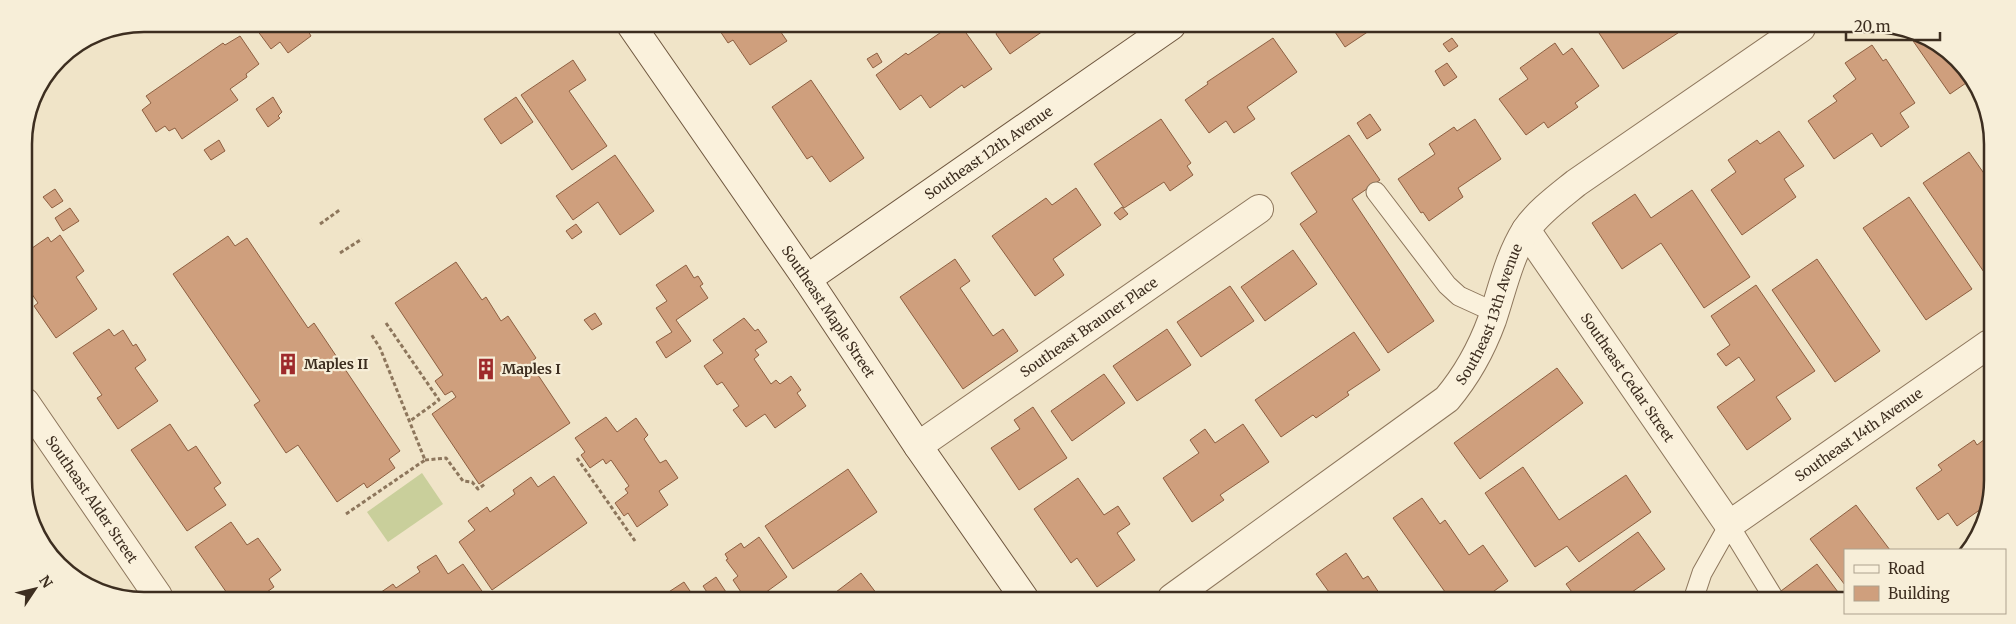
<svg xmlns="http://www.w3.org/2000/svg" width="2016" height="624" font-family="Merriweather,serif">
<rect width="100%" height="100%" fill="#f0e4c8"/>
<path fill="#c9cf9b" d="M422,473L443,504L388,542L367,512Z"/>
<g fill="#cf9f7d" stroke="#8d5f41">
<path d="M256,24H304L311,36L288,53L280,42L271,49L254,26Z"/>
<path d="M716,25H776L787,41L750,65L733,40L728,43Z"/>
<path d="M950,26H961L992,69L964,88L962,85L930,108L921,95L900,110L876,75L906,53L908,55Z"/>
<path d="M993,26H1039L1043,31L1010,54L996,34L997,32Z"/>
<path d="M1331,26L1375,27L1345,47Z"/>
<path d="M1595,27H1687L1623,69Z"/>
<path d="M1915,35L1957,59L1969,81L1950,94L1911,38Z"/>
<path d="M240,36L259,64L246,74L247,77L230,89L238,100L182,139L175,128L169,131L165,126L156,132L142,110L151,103L146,96L223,43L225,45Z"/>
<path d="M1273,38L1297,72L1247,107L1255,119L1234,133L1226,121L1209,133L1185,100L1208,84L1207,82Z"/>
<path d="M1452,38L1458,46L1449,52L1443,44Z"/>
<path d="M1555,43L1563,55L1572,48L1599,86L1575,103L1578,107L1548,128L1544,122L1526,135L1499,99L1528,79L1520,68Z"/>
<path d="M1872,45L1883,61L1886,59L1915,103L1900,113L1909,127L1881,147L1872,133L1834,159L1808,121L1837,101L1833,96L1856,79L1845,63Z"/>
<path d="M70,51L72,54L53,68L59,59Z"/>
<path d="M877,53L882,62L873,68L867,59Z"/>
<path d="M573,60L586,80L569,91L607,146L572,170L521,95Z"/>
<path d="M1447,63L1457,77L1444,86L1435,71Z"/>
<path d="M811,80L864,158L830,182L812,156L807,159L772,107Z"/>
<path d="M273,97L282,112L278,116L280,118L268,127L256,109Z"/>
<path d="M516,97L533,122L501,144L484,119Z"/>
<path d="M1370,114L1381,130L1367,139L1357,123Z"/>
<path d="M1161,119L1191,163L1187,166L1193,175L1170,191L1164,182L1124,208L1094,164Z"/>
<path d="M1475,119L1501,159L1458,188L1463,197L1429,221L1423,212L1421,213L1398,179L1435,154L1429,144L1454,127L1457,131Z"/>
<path d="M1779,131L1804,166L1784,179L1796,197L1742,235L1711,190L1736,172L1728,160L1757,140L1760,144Z"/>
<path d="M1349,135L1380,180L1352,199L1434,321L1388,353L1300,224L1317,212L1291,173Z"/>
<path d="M219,140L225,151L211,160L204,150Z"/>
<path d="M1969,152L1990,182L1989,272L1986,275L1923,183Z"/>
<path d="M615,155L654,211L620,235L598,202L573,220L556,196Z"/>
<path d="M1076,188L1101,225L1053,259L1064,275L1035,296L992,236L1046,198L1052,205Z"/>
<path d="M55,189L63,201L52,208L43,197Z"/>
<path d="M1692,190L1750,277L1704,308L1661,243L1622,269L1592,223L1635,194L1651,218Z"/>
<path d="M1909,197L1972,289L1926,320L1863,228Z"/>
<path d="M1122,207L1128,214L1120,220L1114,213Z"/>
<path d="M70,208L79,221L63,231L55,218Z"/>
<path d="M576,224L582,232L572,239L566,231Z"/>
<path d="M60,235L84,271L76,277L97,309L56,338L34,306L38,303L25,284V253L48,237L51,242Z"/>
<path d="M228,236L235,246L247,238L308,328L314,323L400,451L389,459L395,468L367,488L364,483L337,502L298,445L286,453L254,405L260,401L173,274Z"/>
<path d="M1293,250L1317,284L1265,321L1241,287Z"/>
<path d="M955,259L970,281L960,288L993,336L1003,329L1018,351L963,389L900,297Z"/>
<path d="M1817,259L1880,351L1835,382L1772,290Z"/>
<path d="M456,262L482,300L486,297L501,321L508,316L536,358L530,363L570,423L479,484L432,414L456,397L452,391L445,395L435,381L443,375L395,303Z"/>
<path d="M686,265L694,278L698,276L703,284L700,286L708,298L676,320L691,341L666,358L656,342L672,332L656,308L667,301L656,285Z"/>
<path d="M1756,285L1815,371L1776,397L1791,419L1747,450L1717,407L1755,380L1739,357L1726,366L1717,354L1730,345L1711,316Z"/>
<path d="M1230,286L1254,321L1201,357L1177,322Z"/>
<path d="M595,313L602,324L592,330L584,320Z"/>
<path d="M744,318L755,331L758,329L767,342L755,350L759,355L754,359L771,384L776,380L780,384L791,376L801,390L797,393L806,406L775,428L765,414L746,427L733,410L739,406L722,382L717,385L704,366L723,353L713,340Z"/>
<path d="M109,329L114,336L123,330L133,346L136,344L146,360L135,368L158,401L118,429L97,398L102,395L73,353Z"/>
<path d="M1167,329L1191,365L1137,401L1113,366Z"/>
<path d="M1354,332L1380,370L1347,392L1349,395L1316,418L1313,415L1281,437L1255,400Z"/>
<path d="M1557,368L1583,403L1480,479L1454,443Z"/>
<path d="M1104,374L1125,403L1072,441L1051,411Z"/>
<path d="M1033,407L1067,458L1019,490L991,448L1020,429L1014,420Z"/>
<path d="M606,417L617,432L636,418L648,435L644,439L660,463L666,460L678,478L659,491L668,505L637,527L628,513L624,516L615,503L628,493L625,489L629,486L611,460L606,464L603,459L590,468L581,455L585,452L575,438Z"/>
<path d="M170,424L188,451L196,446L221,483L214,488L226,505L187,531L131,450Z"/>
<path d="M1243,424L1269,462L1220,495L1224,500L1192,522L1163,478L1199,453L1190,440L1205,429L1215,443Z"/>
<path d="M1989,436L1988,504L1957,526L1948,513L1938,520L1916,488L1942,470L1938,465L1974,440L1977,445Z"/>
<path d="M1523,467L1559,520L1626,475L1651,512L1579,562L1567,546L1535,567L1485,493Z"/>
<path d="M848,469L877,512L793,569L765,526Z"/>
<path d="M554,476L587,523L492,590L459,542L475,530L468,521L487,507L490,512L515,494L513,490L531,477L538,487Z"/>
<path d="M1078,478L1104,515L1118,506L1130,524L1117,533L1135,560L1097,587L1077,558L1071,563L1034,509Z"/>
<path d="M1422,498L1440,524L1445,520L1469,555L1483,545L1508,581L1483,599H1450L1393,518Z"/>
<path d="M1856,505L1890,550H1845V585L1810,539Z"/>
<path d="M231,522L247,545L258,538L281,570L269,579L274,587L260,597L229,596L195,547Z"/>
<path d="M1638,532L1665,569L1622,599H1577L1566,584Z"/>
<path d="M759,537L787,577L758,598H745L733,580L738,576L726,560L728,559L725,554L741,543L744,548Z"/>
<path d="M1346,553L1363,579L1368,576L1383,599H1334L1316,574Z"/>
<path d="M436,555L448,574L463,564L484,594L481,597H374L393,584L396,588L420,572L417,567Z"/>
<path d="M1817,564L1844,600H1788L1781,591Z"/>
<path d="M861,573L880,598H840L836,592Z"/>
<path d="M716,577L730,598L710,597L703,586Z"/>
<path d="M684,582L694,597H661Z"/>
</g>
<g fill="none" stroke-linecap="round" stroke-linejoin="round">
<g stroke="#8d765c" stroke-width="21">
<g id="lane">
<path d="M1376,192L1447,285L1459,296L1494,312"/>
<path d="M1693,600L1702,573L1729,525L1775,600"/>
</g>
</g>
<g stroke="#8d765c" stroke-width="30">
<g id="street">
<path id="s1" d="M1526,230L1729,525L1989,344"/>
<path id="s2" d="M25,402L158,596"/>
<path id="s3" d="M918,446L1259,209"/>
<path id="s4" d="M1172,598L1447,399C1468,374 1481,350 1492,320C1502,290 1509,257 1526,230C1537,213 1560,196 1576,183L1801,28"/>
</g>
</g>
<g stroke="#6f573f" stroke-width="30">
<g id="secondary">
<path id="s5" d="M631,25L807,279L918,446L1024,598"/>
<path id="s6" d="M807,279L1171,26"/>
</g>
</g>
<g stroke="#8d765c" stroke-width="3" stroke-dasharray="4 2.5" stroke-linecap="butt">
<path d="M320,224L341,209"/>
<path d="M340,253L362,239"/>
<path d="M386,323L439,400L410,421"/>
<path d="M577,458L635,541"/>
<path d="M425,460L446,458L463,481L472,482L478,489L485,484"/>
<path d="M346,514L425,460L380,348L371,334"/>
</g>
<use href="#lane" stroke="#faf1dc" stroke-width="19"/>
<use href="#street" stroke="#faf1dc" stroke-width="28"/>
<use href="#secondary" stroke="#faf1dc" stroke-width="28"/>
</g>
<defs>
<g id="building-bare" transform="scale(1.725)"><path d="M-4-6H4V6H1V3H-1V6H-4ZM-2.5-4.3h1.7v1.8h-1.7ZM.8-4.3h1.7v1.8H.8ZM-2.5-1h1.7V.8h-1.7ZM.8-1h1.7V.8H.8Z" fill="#9e2a2b" stroke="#f7eed8" stroke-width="2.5" paint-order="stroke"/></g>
</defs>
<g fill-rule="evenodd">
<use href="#building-bare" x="288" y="364"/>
<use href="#building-bare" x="486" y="369"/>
</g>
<g text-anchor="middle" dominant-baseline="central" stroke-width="4.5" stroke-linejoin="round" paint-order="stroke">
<g font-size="14" fill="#3d2e20" stroke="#f7eed8">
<text stroke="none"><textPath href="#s6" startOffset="221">Southeast 12th Avenue</textPath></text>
<text stroke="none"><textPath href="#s5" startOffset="348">Southeast Maple Street</textPath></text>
<text stroke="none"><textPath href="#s4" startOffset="435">Southeast 13th Avenue</textPath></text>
<text stroke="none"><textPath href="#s3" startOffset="208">Southeast Brauner Place</textPath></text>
<text stroke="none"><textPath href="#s1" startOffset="179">Southeast Cedar Street</textPath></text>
<text stroke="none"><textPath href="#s1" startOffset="516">Southeast 14th Avenue</textPath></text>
<text stroke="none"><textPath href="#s2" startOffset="118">Southeast Alder Street</textPath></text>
</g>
<g font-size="14" font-weight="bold" fill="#3d2e20" stroke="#f7eed8" text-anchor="start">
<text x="304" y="364">Maples II</text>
<text x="502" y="369">Maples I</text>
</g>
</g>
<path d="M0 0H2016V624H0ZM144 32H1872A112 112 0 0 1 1984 144V480A112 112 0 0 1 1872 592H144A112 112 0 0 1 32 480V144A112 112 0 0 1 144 32Z" fill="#f7eed8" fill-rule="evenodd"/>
<path fill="none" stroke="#3d2e20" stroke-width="2.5" d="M144 32H1872A112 112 0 0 1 1984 144V480A112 112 0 0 1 1872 592H144A112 112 0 0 1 32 480V144A112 112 0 0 1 144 32Z"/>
<rect x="1844" y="549" width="162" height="65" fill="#f7eed8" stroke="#ada18e"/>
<rect x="1854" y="565" width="25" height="8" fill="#faf1dc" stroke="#ada18e"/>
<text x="1888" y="574" font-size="15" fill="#3d2e20">Road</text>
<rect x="1854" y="586" width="25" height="15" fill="#cf9f7d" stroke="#ada18e"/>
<text x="1888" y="599" font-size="15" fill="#3d2e20">Building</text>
<g transform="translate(35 589) rotate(55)" stroke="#f7eed8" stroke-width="4" paint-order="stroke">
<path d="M0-4L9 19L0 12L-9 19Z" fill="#3d2e20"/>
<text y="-8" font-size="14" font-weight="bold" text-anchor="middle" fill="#3d2e20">N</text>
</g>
<path d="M1846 32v8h94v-8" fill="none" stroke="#3d2e20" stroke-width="2.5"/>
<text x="1854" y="32" font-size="15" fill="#3d2e20" stroke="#f7eed8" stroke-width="4" paint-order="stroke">20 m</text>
</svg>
